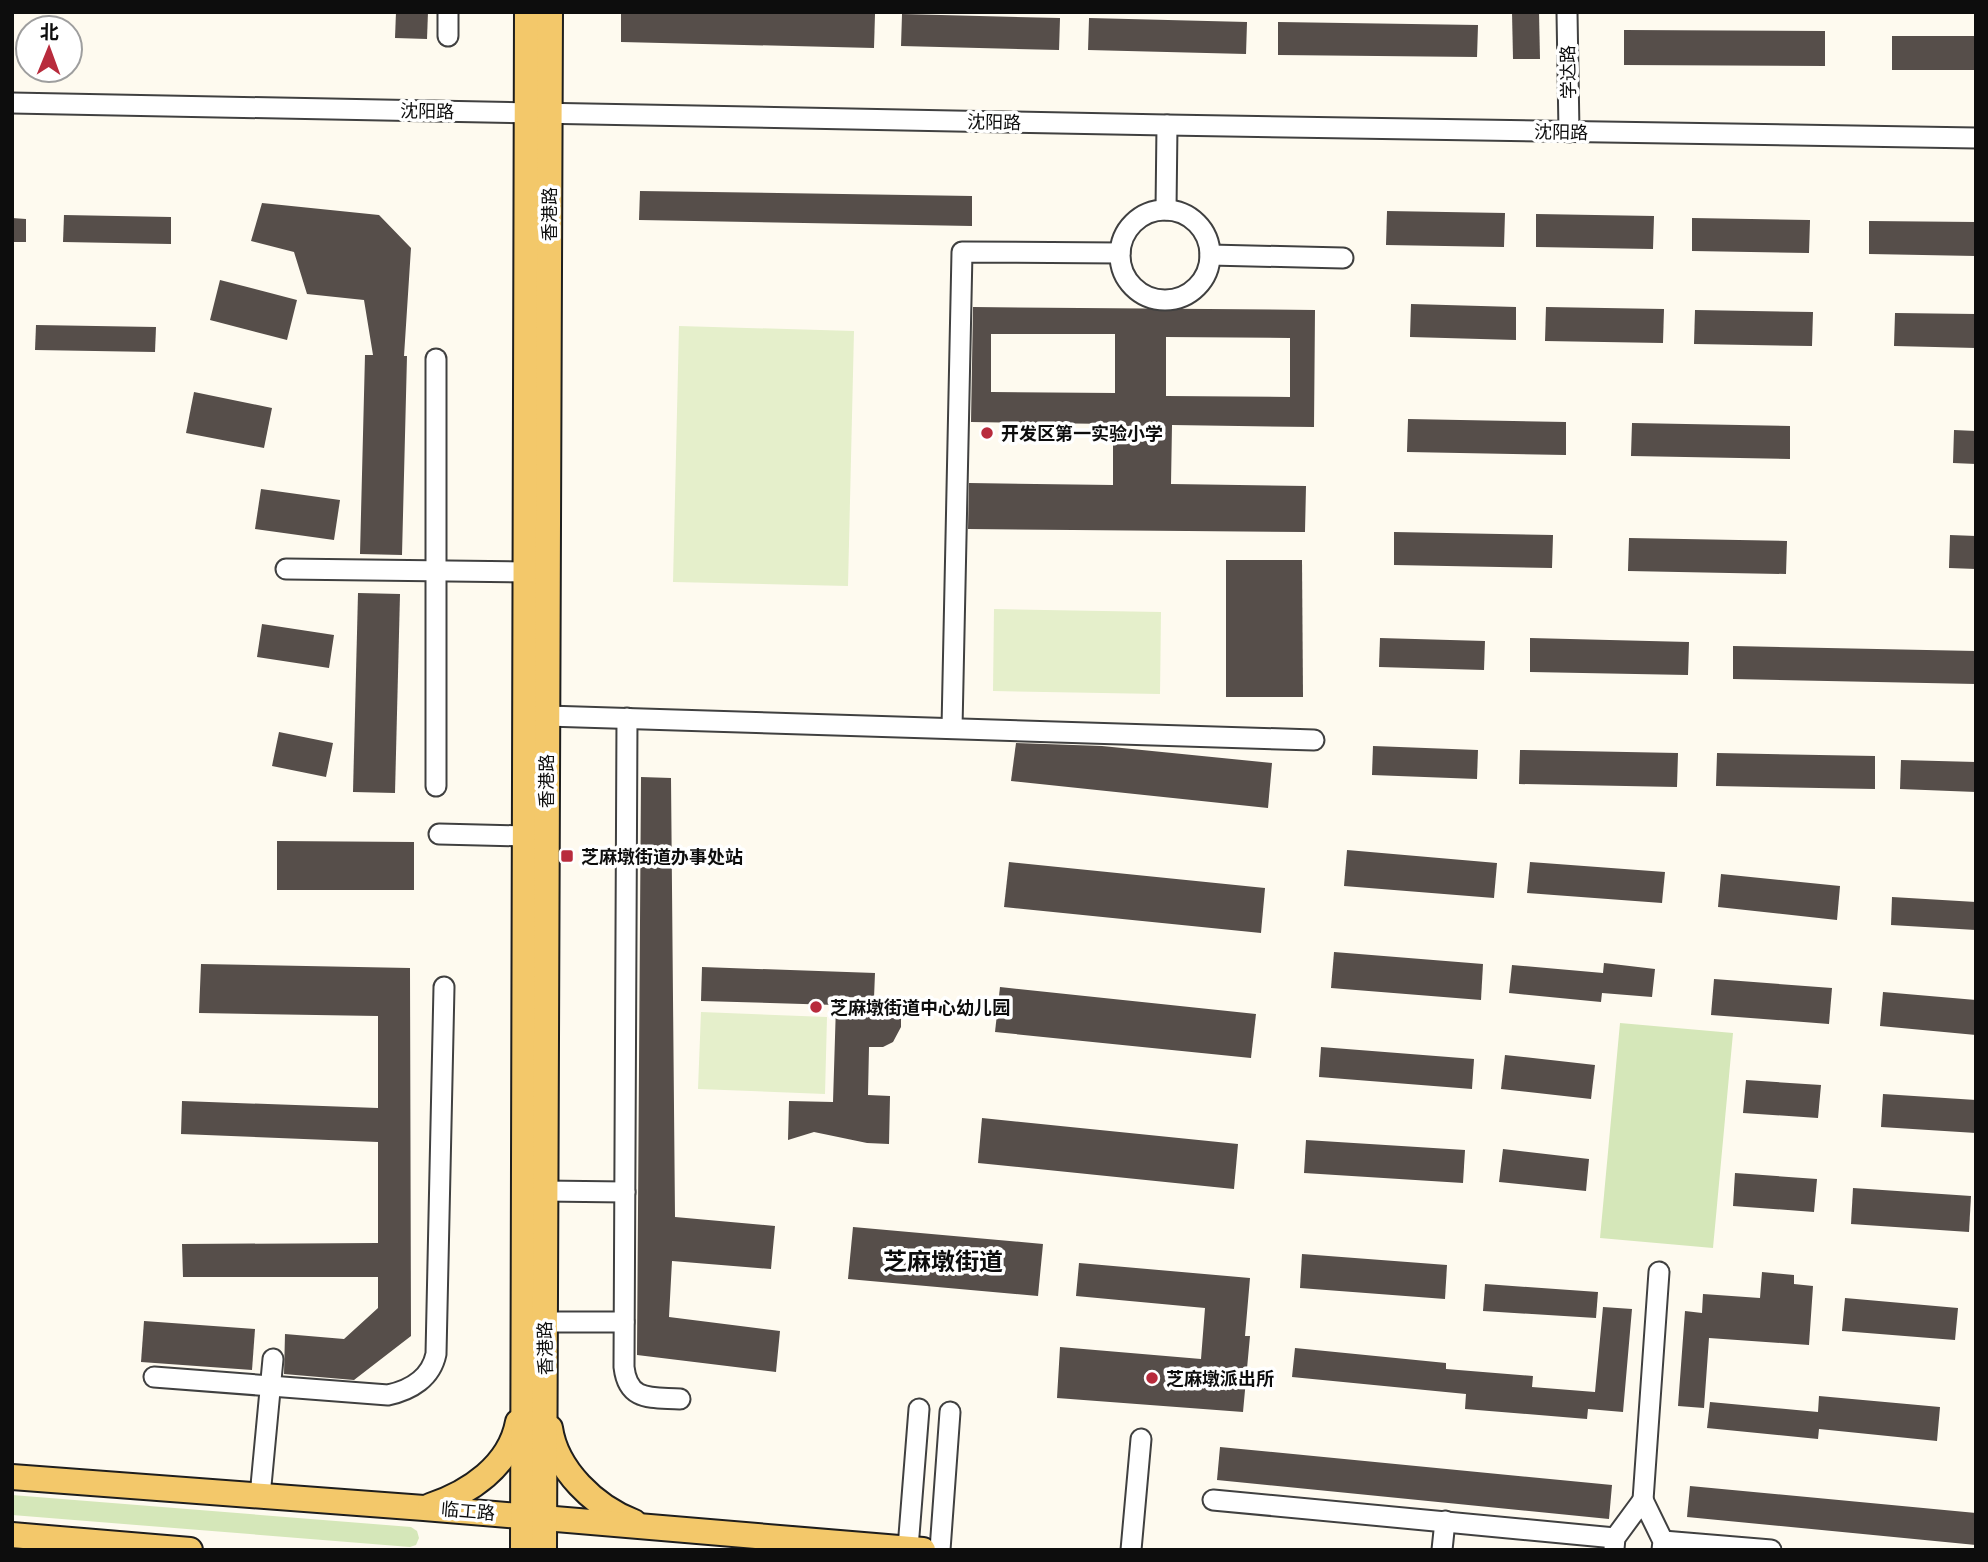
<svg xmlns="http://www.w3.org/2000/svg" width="1988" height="1562" font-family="Merriweather,'Noto Sans SC',serif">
<rect width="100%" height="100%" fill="#fefaef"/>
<g fill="#d5e7b9">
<path d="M1620,1023L1733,1033L1713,1248L1600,1238Z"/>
<path d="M12,1495L411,1527L417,1531L419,1538L416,1545L410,1547L12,1515Z"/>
</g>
<g fill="#e5efcb">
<path d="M679,326L854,331L848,586L673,582Z"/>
<path d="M994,609L1161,612L1160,694L993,691Z"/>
<path d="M701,1012L827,1017L825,1094L698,1089Z"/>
</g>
<g fill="#564e4a" fill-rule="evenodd">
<path d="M396,12H428L427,39L395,38Z"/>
<path d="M621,12H848L875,14L874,48L621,42Z"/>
<path d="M1512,12H1539L1540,59H1513Z"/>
<path d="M902,14L1060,18L1059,50L901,46Z"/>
<path d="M1089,18L1247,22L1246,54L1088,50Z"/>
<path d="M1278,22L1478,25L1477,57L1278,55Z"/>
<path d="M1624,30L1825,31V66L1624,65Z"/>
<rect x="1892" y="36" width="84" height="34"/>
<path d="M640,191L972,196V226L639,220Z"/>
<path d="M262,203L379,215L411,248L404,356H407L402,555L360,554L365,355H373L364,300L307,294L294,252L251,241Z"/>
<path d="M1387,211L1505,213L1504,247L1386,245Z"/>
<path d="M1536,214L1654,216L1653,249L1536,247Z"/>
<path d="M64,215L171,217V244L63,242Z"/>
<path d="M12,218L26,219V242H12Z"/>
<path d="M1692,218L1810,220L1809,253L1692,251Z"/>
<path d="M1869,221L1976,222V256L1869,254Z"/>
<path d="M220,280L297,300L287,340L210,320Z"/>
<path d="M1411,304L1516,307V340L1410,337Z"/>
<path d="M973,307L1315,310L1314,427L1172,425L1171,484L1306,486L1305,532L968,529L969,483L1113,485V424L971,422ZM991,334H1115V393L991,392ZM1166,337L1290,338V397L1166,396Z"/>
<path d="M1546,307L1664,309L1663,343L1545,341Z"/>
<path d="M1695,310L1813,312L1812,346L1694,344Z"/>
<path d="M1895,313L1976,314V348L1894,346Z"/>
<path d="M36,325L156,327L155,352L35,350Z"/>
<path d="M194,392L272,408L264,448L186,433Z"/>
<path d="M1408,419L1566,422V455L1407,452Z"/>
<path d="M1632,423L1790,426V459L1631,456Z"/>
<path d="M1954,430L1976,431V464L1953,463Z"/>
<path d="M261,489L340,500L334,540L255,529Z"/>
<path d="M1394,532L1553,535L1552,568L1394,565Z"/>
<path d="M1950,535L1976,536V569L1949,568Z"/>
<path d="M1629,538L1787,541L1786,574L1628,571Z"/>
<path d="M1226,560H1302L1303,697H1226Z"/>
<path d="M358,593L400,594L395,793L353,792Z"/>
<path d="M262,624L334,635L329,668L257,657Z"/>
<path d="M1380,638L1485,641L1484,670L1379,667Z"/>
<path d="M1530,638L1689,642L1688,675L1530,672Z"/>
<path d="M1733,646L1976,651V684L1733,679Z"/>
<path d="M279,732L333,743L326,777L272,766Z"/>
<path d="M1016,743L1102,746L1272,763L1268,808L1011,781Z"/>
<path d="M1373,746L1478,750L1477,779L1372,775Z"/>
<path d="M1520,750L1678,753L1677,787L1519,784Z"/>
<path d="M1717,753L1875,756V789L1716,786Z"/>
<path d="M1901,760L1976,762V792L1900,789Z"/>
<path d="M641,777L671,778L675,1217L775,1226L771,1269L672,1261L669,1317L780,1331L776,1372L637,1355Z"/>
<path d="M277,841L414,842V890H277Z"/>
<path d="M1347,850L1497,863L1494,898L1344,886Z"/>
<path d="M1009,862L1265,888L1261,933L1004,907Z"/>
<path d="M1530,862L1665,872L1662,903L1527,893Z"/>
<path d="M1721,874L1840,886L1837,920L1718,907Z"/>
<path d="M1892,897L1976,902V930L1891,925Z"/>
<path d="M1334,952L1483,964L1481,1000L1331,988Z"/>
<path d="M1604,963L1655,969L1652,997L1602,993L1601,1002L1509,993L1512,965L1603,973Z"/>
<path d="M201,964L410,968L411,1336L354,1380L284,1374L285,1334L344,1339L378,1308V1277H183L182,1244L378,1243V1142L181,1134L182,1101L378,1108V1016L199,1013Z"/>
<path d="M702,967L875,973L874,998L890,1005L901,1019V1027L893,1042L883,1047H869L868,1095L890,1096L889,1144L867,1143L814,1132L788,1140L789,1101L833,1102L836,1005L701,1001Z"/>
<path d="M1714,979L1832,988L1829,1024L1711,1015Z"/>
<path d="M1000,987L1256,1014L1251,1058L995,1032Z"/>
<path d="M1883,992L1976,1000V1035L1880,1026Z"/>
<path d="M1321,1047L1474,1059L1472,1089L1319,1077Z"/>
<path d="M1505,1055L1595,1065L1591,1099L1501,1089Z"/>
<path d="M1746,1080L1821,1085L1818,1118L1743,1113Z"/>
<path d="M1883,1094L1976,1100V1133L1881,1127Z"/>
<path d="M982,1118L1238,1144L1234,1189L978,1163Z"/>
<path d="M1306,1140L1465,1150L1463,1183L1304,1173Z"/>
<path d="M1503,1149L1589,1159L1586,1191L1499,1182Z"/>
<path d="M1735,1173L1817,1179L1814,1212L1733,1206Z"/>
<path d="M1853,1188L1971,1196L1969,1232L1851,1224Z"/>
<path d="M853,1227L1043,1244L1038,1296L848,1279Z"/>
<path d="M1302,1254L1447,1265L1445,1299L1300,1288Z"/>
<path d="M1079,1263L1250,1278L1245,1336H1250L1243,1412L1057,1398L1060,1347L1201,1359L1205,1308L1076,1296Z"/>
<path d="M1762,1272L1794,1275V1284L1813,1286L1809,1345L1709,1338L1704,1408L1678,1406L1685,1311L1702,1313L1703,1294L1760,1298Z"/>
<path d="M1485,1284L1598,1292L1596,1318L1483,1311Z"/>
<path d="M1845,1298L1958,1308L1955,1340L1842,1331Z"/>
<path d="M1603,1307L1632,1309L1623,1412L1588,1409L1587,1419L1465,1409L1466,1394L1292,1377L1295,1348L1446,1363V1369L1533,1376L1532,1387L1595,1392Z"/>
<path d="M144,1321L255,1329L252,1370L141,1362Z"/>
<path d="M1819,1396L1940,1407L1937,1441L1819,1429L1818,1439L1707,1428L1710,1402L1818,1412Z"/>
<path d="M1220,1447L1612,1485L1609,1519L1217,1480Z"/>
<path d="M1690,1486L1976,1513V1545L1687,1517Z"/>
</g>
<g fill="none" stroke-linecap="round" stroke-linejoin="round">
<g stroke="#404040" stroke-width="23">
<g id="minor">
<path d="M1567,12L1569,132"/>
<path d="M448,36V12"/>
<path d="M12,103L1167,125L1976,138"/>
<path d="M1166,210L1167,125"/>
<circle cx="1165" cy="255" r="45"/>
<path d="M1210,255L1343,258"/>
<path d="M436,359V786"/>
<path d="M286,569L527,572"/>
<path d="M547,716L1314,740"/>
<path d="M627,718L624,1367C628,1402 651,1397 680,1399"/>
<path d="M952,728L962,252L1120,253"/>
<path d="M439,834L525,836"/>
<path d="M544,1191L625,1192"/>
<path d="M544,1322H624"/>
<path d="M154,1377L388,1395C411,1390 431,1378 436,1354L444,987"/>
<path d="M260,1496L273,1359"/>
<path d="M1213,1500L1615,1538"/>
<path d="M1643,1500L1659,1272"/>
<path d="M1663,1541L1771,1550"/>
<path d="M908,1548L919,1409"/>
<path d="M1614,1549L1615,1538L1643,1500L1663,1541L1662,1550"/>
<path d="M940,1550L950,1412"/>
<path d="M1131,1550L1141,1439"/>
<path d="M1442,1550L1445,1521"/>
</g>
</g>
<g stroke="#1e1e1e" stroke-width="28">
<g id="major">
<path d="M550,1428C556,1470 595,1507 634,1522"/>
<path d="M12,1477L424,1508L923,1550"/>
<path d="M430,1506C469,1493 510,1466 518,1422"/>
<path d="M12,1535L190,1550"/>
<path d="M523,1550L527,12"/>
<path d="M544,1550L550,12"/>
</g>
</g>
<use href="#minor" stroke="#fff" stroke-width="19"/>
<use href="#major" stroke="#f3c86a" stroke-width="24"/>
</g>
<g fill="#b82b3c" stroke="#fff" stroke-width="2.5">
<circle cx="987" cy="433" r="7"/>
<rect x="560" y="849" width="14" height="14" rx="3.5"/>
<circle cx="816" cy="1007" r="7"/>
<circle cx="1152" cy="1378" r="7"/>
</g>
<g text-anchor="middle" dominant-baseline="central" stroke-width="7" stroke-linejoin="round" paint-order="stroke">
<g font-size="18" fill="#0d0d0d" stroke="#fff">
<text transform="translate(1568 72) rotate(-91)">学达路</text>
<text transform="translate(427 111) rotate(1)">沈阳路</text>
<text transform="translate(994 122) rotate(1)">沈阳路</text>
<text transform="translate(1561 132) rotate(1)">沈阳路</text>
<text transform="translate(549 214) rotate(-90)">香港路</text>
<text transform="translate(546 781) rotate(-90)">香港路</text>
<text transform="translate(545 1348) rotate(-91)">香港路</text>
<text transform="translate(468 1511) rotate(5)">临工路</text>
</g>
<g font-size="18" font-weight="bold" fill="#0d0d0d" stroke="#fff" text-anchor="start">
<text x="1001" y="433">开发区第一实验小学</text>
<text x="581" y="856">芝麻墩街道办事处站</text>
<text x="830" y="1007">芝麻墩街道中心幼儿园</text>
<text x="1166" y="1378">芝麻墩派出所</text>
</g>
<g font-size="24" font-weight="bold" fill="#0d0d0d" stroke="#fff">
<text x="943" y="1261">芝麻墩街道</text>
</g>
</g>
<rect width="1988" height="1562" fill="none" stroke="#0d0d0d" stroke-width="28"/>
<g transform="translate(49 49) rotate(1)"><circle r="33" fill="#ffffff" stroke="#9e9e9e" stroke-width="2"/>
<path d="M0-5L12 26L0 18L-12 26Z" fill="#b82b3c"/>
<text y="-10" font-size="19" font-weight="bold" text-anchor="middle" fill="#0d0d0d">北</text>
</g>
</svg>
